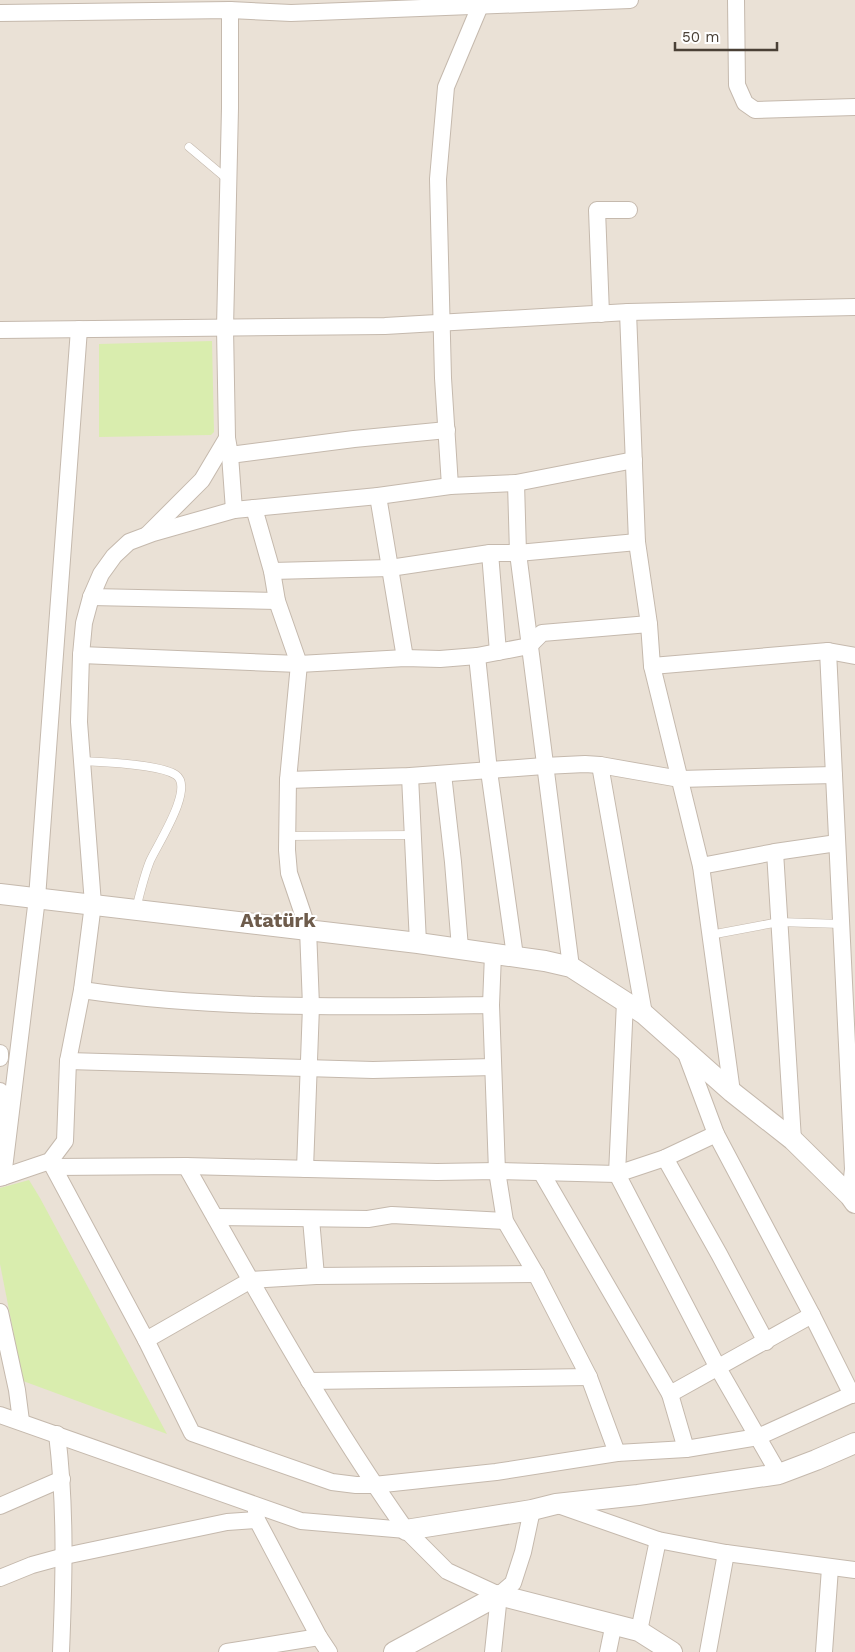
<svg xmlns="http://www.w3.org/2000/svg" width="855" height="1652" font-family="'Work Sans',sans-serif">
<rect width="100%" height="100%" fill="#f6f0e8"/>
<rect fill="#eae1d6" x="0" y="0" width="855" height="1652"/>
<g fill="#d9edae">
<path d="M212,341L214,432L211,435L99,437V344Z"/>
<path d="M29,1180L40,1198L167,1434L23,1381L0,1264V1188Z"/>
</g>
<g fill="none" stroke-linecap="round" stroke-linejoin="round">
<g stroke="#c5b9ad" stroke-width="9">
<g id="service">
<path d="M189,147L227,179"/>
<path d="M82,761C102,762 160,764 176,775C195,788 157,845 150,861C144,876 140,893 136,909"/>
<path d="M287,836L413,835"/>
<path d="M710,935L779,922L841,924"/>
</g>
</g>
<g stroke="#c5b9ad" stroke-width="18">
<g id="minor">
<path d="M736,0L737,85L745,103L755,110L855,107"/>
<path d="M230,10V108L225,328L227,438L230,455L234,510"/>
<path d="M0,13L230,10L291,13L630,0"/>
<path d="M628,312L637,542L649,624L652,666L701,866L732,1092"/>
<path d="M601,314L597,210H629"/>
<path d="M0,330L385,326L628,312L855,307"/>
<path d="M230,455L354,439L447,430"/>
<path d="M516,483L518,553L571,967"/>
<path d="M450,486L443,378L438,179L446,87L480,6"/>
<path d="M378,496L405,658"/>
<path d="M254,508L272,571L277,601L299,664L288,780L287,850L289,873L308,929L311,1006L305,1169"/>
<path d="M148,534L202,480L227,438"/>
<path d="M490,553L498,652"/>
<path d="M272,571L390,568L490,553H518L637,542"/>
<path d="M91,597L277,601"/>
<path d="M828,651L853,1169L850,1196"/>
<path d="M81,655L299,664L405,658L440,659L477,656L529,646L542,633L649,624"/>
<path d="M477,656L489,771L515,956"/>
<path d="M652,666L828,651L855,656"/>
<path d="M600,765L644,1014"/>
<path d="M443,774L453,862L460,948"/>
<path d="M410,776L418,943"/>
<path d="M288,780L410,776L544,766L585,764L600,765L680,779L834,775"/>
<path d="M775,852L793,1140"/>
<path d="M701,866L775,852L837,843"/>
<path d="M493,954L491,1005L497,1171L505,1221L536,1274L589,1377L617,1453"/>
<path d="M82,990C217,1010 354,1007 491,1005"/>
<path d="M625,1002L617,1174L718,1368L779,1474"/>
<path d="M685,1051L716,1134L812,1315L852,1395"/>
<path d="M0,1053V1058"/>
<path d="M68,1061L373,1070L493,1067"/>
<path d="M0,1091L2,1127"/>
<path d="M665,1158L719,1254L766,1342"/>
<path d="M50,1161L146,1340L192,1433L332,1482L356,1485H374L496,1472L617,1453L686,1449L758,1437L855,1393"/>
<path d="M186,1166C256,1290 324,1414 406,1530"/>
<path d="M54,1167L186,1166L437,1172L497,1171L617,1174L665,1158L716,1134"/>
<path d="M541,1172L670,1394L686,1449"/>
<path d="M3,1177L37,898L79,329"/>
<path d="M0,1178L50,1161L65,1141L68,1061L82,990L93,904L79,722L81,655L84,623L91,597L101,574L114,556L129,542L153,533L234,510L378,496L450,486L516,483L634,460"/>
<path d="M215,1217L368,1219L392,1215L505,1221"/>
<path d="M311,1219L316,1276"/>
<path d="M0,1312L17,1390L21,1421"/>
<path d="M146,1340L251,1280L316,1276L536,1274"/>
<path d="M309,1381L589,1377"/>
<path d="M670,1394L812,1315"/>
<path d="M0,1415L301,1521L406,1530L447,1571L499,1595"/>
<path d="M57,1434C66,1507 64,1579 61,1652"/>
<path d="M558,1505L658,1540L726,1553L855,1570"/>
<path d="M0,1506L62,1479"/>
<path d="M256,1511L257,1520L319,1637L329,1652"/>
<path d="M0,1578L32,1565L65,1556L227,1522L257,1520"/>
<path d="M639,1631L658,1540"/>
<path d="M227,1652L319,1637"/>
<path d="M493,1652L499,1595L513,1583L523,1552L532,1510"/>
<path d="M608,1652L614,1623"/>
<path d="M708,1652L726,1553"/>
<path d="M824,1652L830,1568"/>
</g>
</g>
<g stroke="#c5b9ad" stroke-width="22">
<g id="tertiary">
<path d="M0,894L418,943L545,961L571,967L644,1014L732,1092L793,1140L850,1196L855,1203"/>
<path d="M406,1530L532,1510L556,1504L638,1495L779,1474L816,1460L855,1443"/>
<path d="M394,1652L499,1595L639,1631L672,1652"/>
</g>
</g>
<use href="#service" stroke="#fff" stroke-width="8"/>
<use href="#minor" stroke="#fff" stroke-width="16"/>
<use href="#tertiary" stroke="#fff" stroke-width="20"/>
</g>
<g text-anchor="middle" dominant-baseline="central" stroke-width="4" stroke-linejoin="round" paint-order="stroke">
<g font-size="20" font-weight="bold" fill="#6e5c4c" stroke="#fff">
<text x="278" y="920">Atatürk</text>
</g>
</g>
<path d="M675 42v8h102v-8" fill="none" stroke="#4a4036" stroke-width="2.5"/>
<text x="682" y="42" font-size="15" fill="#4a4036" stroke="#ffffff" stroke-width="4" paint-order="stroke">50 m</text>
</svg>
